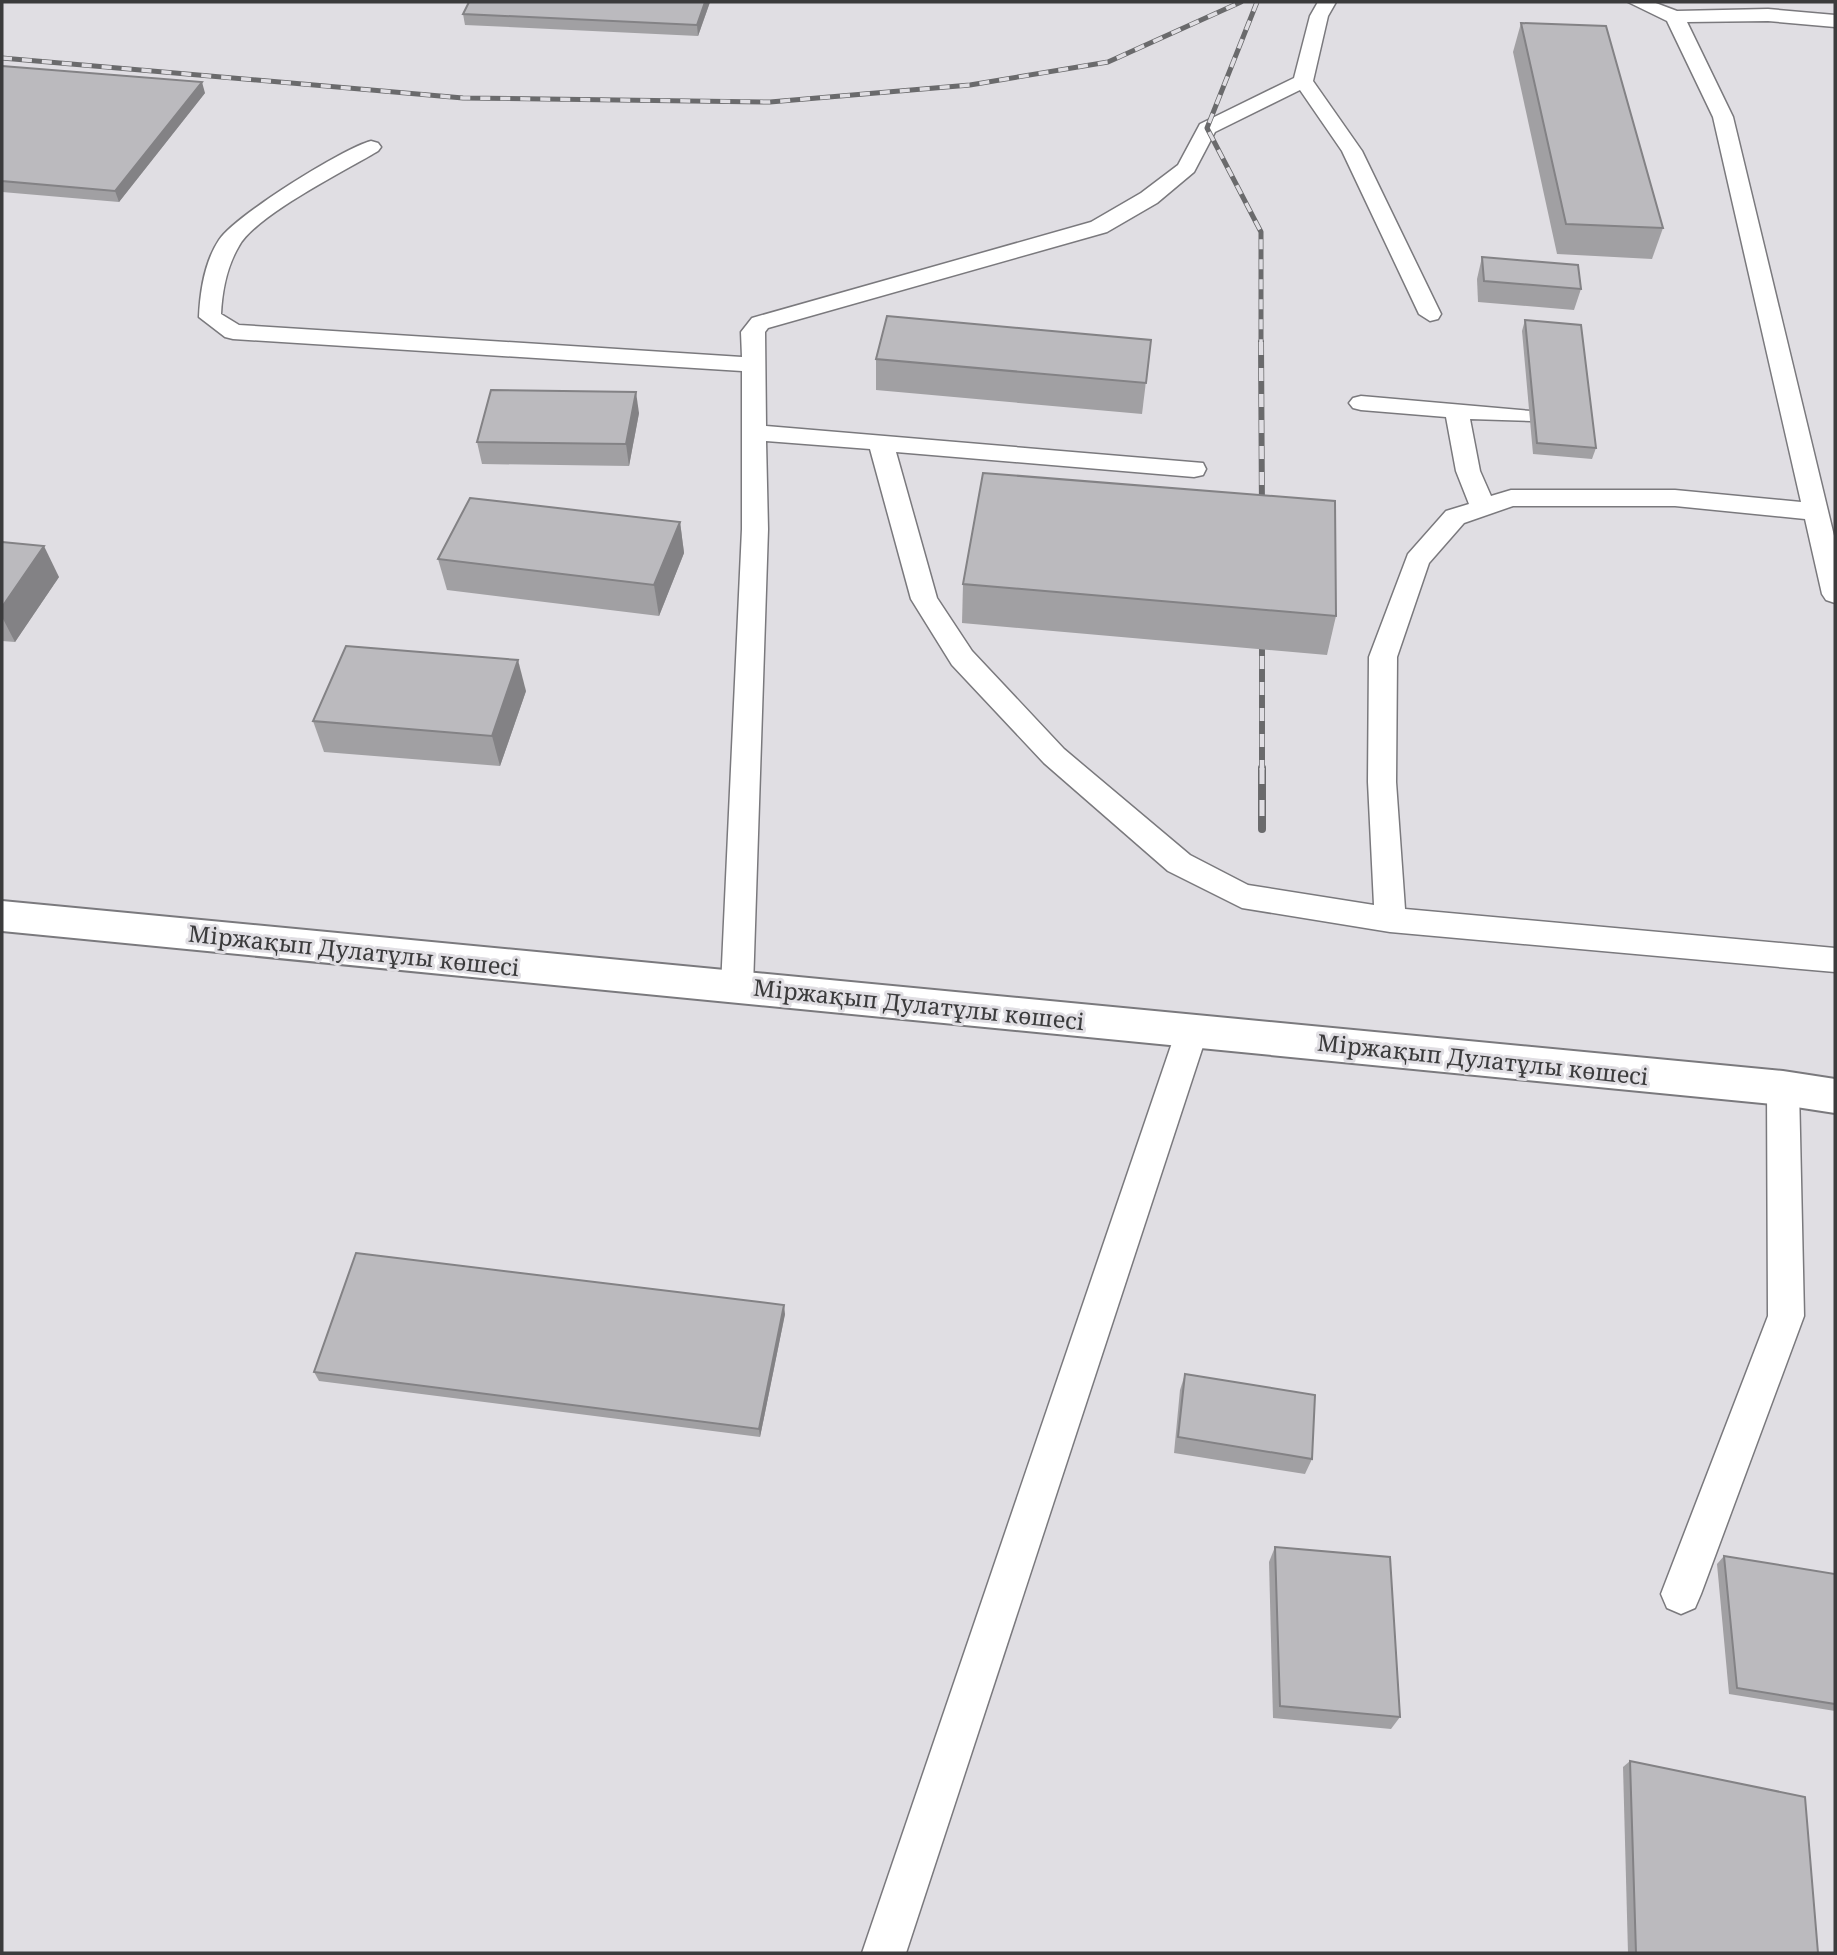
<svg xmlns="http://www.w3.org/2000/svg" width="1837" height="1955" font-family="'Noto Serif',serif">
<rect width="100%" height="100%" fill="#e0dee3"/>
<g fill="none" stroke-linecap="round" stroke-linejoin="round">
<g stroke="#7a797d" stroke-width="3">
<g id="service">
<path d="M1318,2H1336L1328,16L1313,81L1362,151L1441,314L1438,319L1430,321L1419,314L1342,151L1300,90L1215,132L1194,172L1157,203L1107,232L768,328L765,332L766,426L1203,463L1206,469L1203,475L1194,477L896,452L937,598L972,651L1064,749L1190,855L1248,885L1374,905L1368,782L1369,657L1408,554L1446,511L1469,504L1456,471L1446,417L1361,410L1353,408L1349,403L1353,398L1361,396L1531,411L1534,416L1531,421L1470,419L1480,471L1491,496L1511,490H1675L1801,502L1713,117L1667,21L1628,2H1653L1677,11L1768,9L1835,15V27L1768,21L1687,22L1733,117L1835,540V603L1826,600L1822,594L1805,519L1675,506H1513L1464,523L1429,563L1397,657L1396,782L1405,909L1835,948V972L1390,932L1242,908L1168,871L1044,763L952,665L911,599L870,449L766,441L768,529L753,987L748,996L737,1000L726,996L721,987L742,529V371L233,339L225,337L199,317C200,292 205,261 219,240C235,216 343,148 371,141L378,143L381,147L378,151C345,171 256,215 239,246C227,266 222,292 221,314L239,325L742,357L741,332L752,318L1091,222L1141,193L1178,165L1200,124L1294,78L1310,16Z"/>
<path d="M1192,1018L1203,1022L1208,1031L906,1953H862L1176,1031L1181,1022Z"/>
<path d="M1783,1074L1795,1078L1799,1088L1804,1316L1701,1594L1695,1608L1681,1614L1667,1608L1661,1594L1768,1316L1767,1088L1771,1078Z"/>
</g>
</g>
<g stroke="#7a797d" stroke-width="4">
<path id="minor" d="M2,901L1783,1071L1835,1079V1113L1783,1105L2,931Z"/>
</g>
<use href="#service" fill="#fff" fill-rule="evenodd"/>
<use href="#minor" fill="#fff" fill-rule="evenodd"/>
<g stroke="#6a6a6c" stroke-width="5">
<g id="rail-far2">
<path d="M1257,2L1207,128L1261,232V344"/>
<path d="M2,58L463,98L770,102L970,85L1108,62L1241,2"/>
</g>
</g>
<g stroke="#6a6a6c" stroke-width="6">
<g id="rail-far1">
<path d="M1261,342L1262,514"/>
<path d="M1262,630V770"/>
</g>
</g>
<g stroke="#6a6a6c" stroke-width="8">
<path id="rail" d="M1262,768V829"/>
</g>
<use href="#rail-far2" stroke="#e0dee3" stroke-width="3.5" stroke-dasharray="10" stroke-linecap="butt"/>
<use href="#rail-far1" stroke="#e0dee3" stroke-width="4.5" stroke-dasharray="13" stroke-linecap="butt"/>
<use href="#rail" stroke="#e0dee3" stroke-width="5" stroke-dasharray="16" stroke-linecap="butt"/>
</g>
<g fill="#a1a0a3">
<path d="M469,2H710L698,36L465,25L463,14Z"/>
<path d="M1521,23L1663,228L1652,259L1557,254L1513,52Z"/>
<path d="M2,66L205,93L119,202L2,192Z"/>
<path d="M1482,257L1581,289L1574,310L1478,302L1477,279Z"/>
<path d="M1525,320L1596,448L1592,459L1533,454L1522,331Z"/>
<path d="M1151,340L1142,414L876,390V359Z"/>
<path d="M639,413L629,466L482,464L477,442Z"/>
<path d="M680,522L684,553L659,616L447,590L438,559Z"/>
<path d="M2,542L59,577L15,642L2,641Z"/>
<path d="M963,584L1336,616L1327,655L962,623Z"/>
<path d="M526,691L500,766L324,752L313,721Z"/>
<path d="M785,1314L760,1437L319,1381L314,1372Z"/>
<path d="M1185,1374L1312,1459L1305,1474L1174,1453L1180,1390Z"/>
<path d="M1275,1547L1400,1717L1391,1729L1273,1718L1269,1562Z"/>
<path d="M1724,1556L1835,1574V1711L1729,1694L1717,1564Z"/>
<path d="M1630,1761L1818,1953H1628L1623,1767Z"/>
</g>
<g fill="#838285">
<path d="M705,2H710L698,36L697,25Z"/>
<path d="M202,82L205,93L119,202L115,191Z"/>
<path d="M636,392L639,413L629,466L626,444Z"/>
<path d="M680,522L684,553L659,616L654,585Z"/>
<path d="M44,546L59,577L15,642L2,617V607Z"/>
<path d="M518,660L526,691L500,766L492,736Z"/>
<path d="M784,1305L785,1314L760,1437L759,1429Z"/>
</g>
<g fill="#bbbabe" stroke="#838285" stroke-width="2">
<path d="M469,2H705L697,25L463,14Z"/>
<path d="M1521,23L1606,26L1663,228L1566,224Z"/>
<path d="M2,66L202,82L115,191L2,181Z"/>
<path d="M1482,257L1578,265L1581,289L1484,281Z"/>
<path d="M887,316L1151,340L1146,383L876,359Z"/>
<path d="M1525,320L1581,325L1596,448L1537,443Z"/>
<path d="M491,390L636,392L626,444L477,442Z"/>
<path d="M983,473L1335,501L1336,616L963,584Z"/>
<path d="M470,498L680,522L654,585L438,559Z"/>
<path d="M2,542L44,546L2,607Z"/>
<path d="M346,646L518,660L492,736L313,721Z"/>
<path d="M356,1253L784,1305L759,1429L314,1372Z"/>
<path d="M1185,1374L1315,1395L1312,1459L1178,1437Z"/>
<path d="M1275,1547L1390,1557L1400,1717L1280,1706Z"/>
<path d="M1724,1556L1835,1574V1704L1737,1688Z"/>
<path d="M1630,1761L1805,1797L1818,1953H1636Z"/>
</g>
<g text-anchor="middle" dominant-baseline="central" stroke-width="6" stroke-linejoin="round" paint-order="stroke">
<g font-size="23" fill="#3b3b3c" stroke="#e0dee3">
<text transform="translate(354 950) rotate(6)">Міржақып Дулатұлы көшесі</text>
<text transform="translate(919 1004) rotate(6)">Міржақып Дулатұлы көшесі</text>
<text transform="translate(1483 1059) rotate(6)">Міржақып Дулатұлы көшесі</text>
</g>
</g>
<rect width="1837" height="1955" fill="none" stroke="#3b3b3c" stroke-width="7"/>
</svg>
